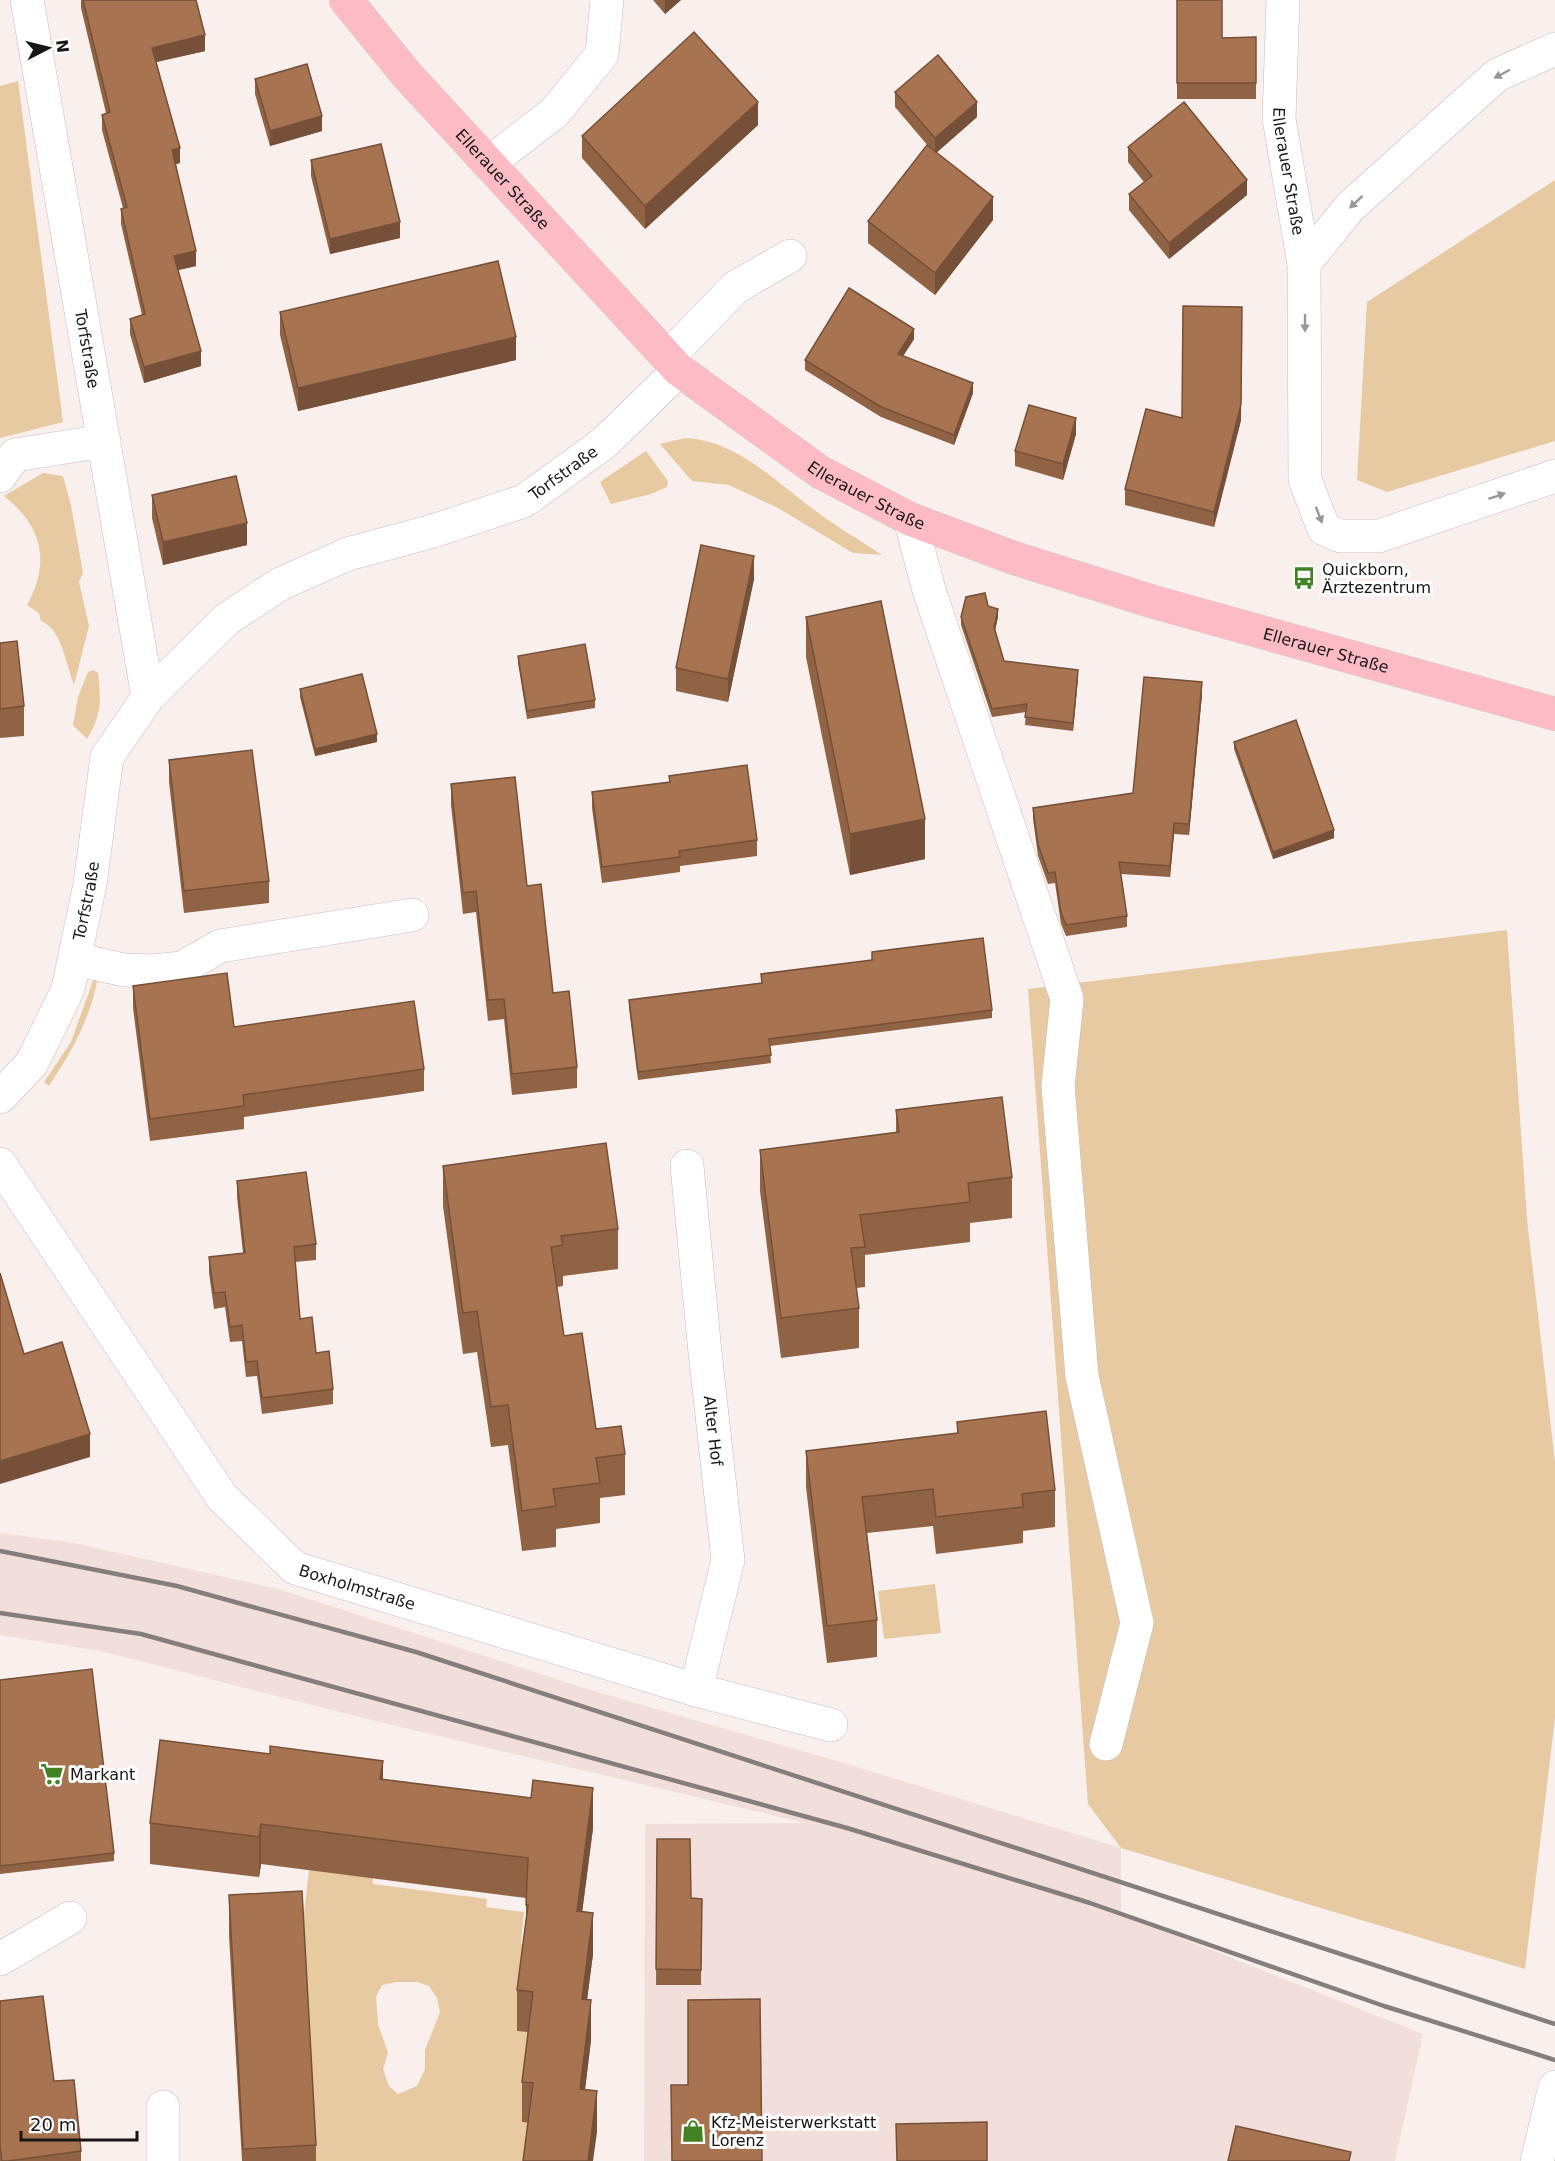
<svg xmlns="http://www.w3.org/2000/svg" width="1555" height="2161" font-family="'DejaVu Sans',sans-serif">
<rect width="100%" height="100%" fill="#f9efed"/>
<path fill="#f2dfdb" d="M0,1533L74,1543L278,1589L587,1689L844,1763L1121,1848V1914L1423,2034L1395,2161H644L645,1824L805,1823L359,1717L101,1651L0,1635Z"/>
<g fill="#e7caa2" fill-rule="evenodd">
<path d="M18,81L63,422L0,438V86Z"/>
<path d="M1555,180V441L1387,492L1357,480L1367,302Z"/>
<path d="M685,438C734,440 772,478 809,506C832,524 858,539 882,555L853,553L778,508L729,485L692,481L660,444Z"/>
<path d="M646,451L668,481L667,487L651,494L611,504L600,482Z"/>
<path d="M43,473L63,476L71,505L83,573L79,582L89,626L74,685C66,665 62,629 41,621L39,613L27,605C51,562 42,526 4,496Z"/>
<path d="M93,670L98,673C101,702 102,713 87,739L73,725L78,697L88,672Z"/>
<path d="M1507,930L1527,1219L1555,1462V1718L1525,1969L1121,1848L1088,1804L1028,989Z"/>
<path d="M98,976C91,1018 72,1051 49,1086L44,1082L71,1042L94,978Z"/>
<path d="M935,1584L941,1633L884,1639L878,1591Z"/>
<path d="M309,1870L373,1878V1884L487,1899L486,1907L524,1912L521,1944L528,1946L533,2033L522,2122L533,2124L528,2161H315L302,1932ZM397,1982H417L429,1986L437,1998L440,2012L425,2050V2069L417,2086L398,2094L389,2086L383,2069L388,2053L378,2024L376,1997L382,1985Z"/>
</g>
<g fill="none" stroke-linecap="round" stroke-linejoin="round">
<g stroke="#c6bdbb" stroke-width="34">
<g id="minor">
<path id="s1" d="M27,0L148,697"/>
<path id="s2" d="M1283,0L1279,119L1304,264L1305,480L1324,529L1340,536H1379L1555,476"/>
<path d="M488,164L555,112L602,54L607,0"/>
<path d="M1304,264L1350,207L1497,75L1555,49"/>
<path d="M668,357L736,287L790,256"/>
<path d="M0,476L15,455L104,441"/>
<path d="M910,519L929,590L1067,999L1058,1086L1082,1376L1137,1623L1106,1744"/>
<path d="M75,959L124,970L152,971L182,968L220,946L412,915"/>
<path id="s3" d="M0,1097L32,1063L68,989L90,884L107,757L148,697L227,619L280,584L348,554L433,531L524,501L604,443L679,370"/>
<path id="s4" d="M0,1164L222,1497L295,1568L696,1690L831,1725"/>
<path id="s5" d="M687,1166L705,1352L728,1560L696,1690"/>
<path d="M0,1959L70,1918"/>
<path d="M163,2107V2161"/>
<path d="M1537,2161L1555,2087"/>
</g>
</g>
<g stroke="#d1d0d0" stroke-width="34">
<g id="major">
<path id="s6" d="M346,0L407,75L679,370L820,472L910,519L1014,558L1154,602L1555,714"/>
</g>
</g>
<use href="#minor" stroke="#fff" stroke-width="33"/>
<use href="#major" stroke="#fdbcc5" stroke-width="33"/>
<g stroke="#847e7c" stroke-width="4.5">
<path d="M0,1551L177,1586L416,1652L1555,2024"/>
<path d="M0,1613L141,1634L847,1828L1090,1903L1384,2006L1555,2060"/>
</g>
</g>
<g fill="#906345">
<path d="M81,0H196L205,51L156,62L180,163L176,164L196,266L178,270L201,366L144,383L130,334V319L142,315L121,224V209L123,208L102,130V115L106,113L81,8Z"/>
<path d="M653,0H681L665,14Z"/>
<path d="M1177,0L1222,38L1256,37V99H1177Z"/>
<path d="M255,79L322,131L270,146L255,94Z"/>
<path d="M895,92L977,117L936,153L993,220L935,295L868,243V221L929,147L895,107Z"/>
<path d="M758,125L645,229L582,158V136Z"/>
<path d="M1128,147L1247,195L1169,259L1129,210V194L1144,182L1128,162Z"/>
<path d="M311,160L400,238L330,254L311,176Z"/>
<path d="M280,312L516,360L298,411L280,335Z"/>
<path d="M914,339L903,356L973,393L954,445L881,417L805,370V360Z"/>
<path d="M1182,418L1241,420L1214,527L1125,505V489Z"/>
<path d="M1076,434L1063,480L1015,466V451Z"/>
<path d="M152,495L247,545L163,565L152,518Z"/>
<path d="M754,579L728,702L676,691V668Z"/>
<path d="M988,606L998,617L995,630L1004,661L1078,678L1073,731L1025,725L1026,712L992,717L961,625V617Z"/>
<path d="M806,617L925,859L850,875L806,657Z"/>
<path d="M0,643L24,706V736L0,738Z"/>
<path d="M518,656L595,700V708L527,719L518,663Z"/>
<path d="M300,689L377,742L315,756L300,697Z"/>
<path d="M1202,694L1189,835L1174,834L1170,877L1121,874L1127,916V927L1066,936L1061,924L1055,883L1048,884L1038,856L1033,819V808L1133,793Z"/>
<path d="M1234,742L1334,838L1273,859L1234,749Z"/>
<path d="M169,760L269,881V903L184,913L169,782Z"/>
<path d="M669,776L757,840V856L680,866V872L602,883L592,808V792L669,782Z"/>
<path d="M451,784L527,886L553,993L577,1067V1088L512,1095L504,1019L488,1021L476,912L463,914L451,805Z"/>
<path d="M872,952L992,1010V1018L770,1046L771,1063L638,1080L629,1008V1000L761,983V974L872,960Z"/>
<path d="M133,986L234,1027L424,1069V1091L244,1117V1129L150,1141L133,1008Z"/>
<path d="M896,1110L1012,1177V1218L970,1223V1242L865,1255V1287L856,1288L859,1308V1348L781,1358L760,1191V1150L896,1133Z"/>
<path d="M443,1166L618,1229V1269L563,1276V1286L557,1287L564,1336L596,1429L625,1454V1495L600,1498V1523L556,1529V1547L522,1551L508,1445L491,1447L477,1352L463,1354L443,1206Z"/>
<path d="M237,1181L316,1244V1260L295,1262L300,1319L333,1389V1404L262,1414L257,1376L246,1377L242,1341L230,1342L225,1307L214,1309L209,1273V1257L243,1253L237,1197Z"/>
<path d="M957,1422L1055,1490V1527L1023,1531V1543L936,1554L933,1526L867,1533L877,1620V1657L827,1663L806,1487V1451L957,1433Z"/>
<path d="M0,1680L114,1853V1861L0,1874Z"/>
<path d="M383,1779L593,1828L582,1912L593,1954L587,1999L591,2040L585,2090L597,2132L522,2122V2082L528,2032L517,2031V1990L526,1920V1898L261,1864L259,1877L150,1864V1823Z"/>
<path d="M657,1839L691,1898L702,1899L701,1985H656Z"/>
<path d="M229,1895L316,2145V2161H242L229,1936Z"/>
<path d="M0,2001L54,2081L81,2151V2161H0Z"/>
</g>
<g fill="#765038">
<path d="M665,0H681L665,14Z"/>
<path d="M205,35V51L152,63V48Z"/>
<path d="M758,102V125L645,229V206Z"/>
<path d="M977,102V117L935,154V138Z"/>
<path d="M322,116V131L270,146V131Z"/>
<path d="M180,148V163L172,165V150Z"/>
<path d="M1247,180V195L1169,259V243Z"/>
<path d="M993,197V220L935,295V273Z"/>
<path d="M400,222V238L330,254V239Z"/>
<path d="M196,251V266L174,271V256Z"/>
<path d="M1242,307L1241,420L1214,527V512Z"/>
<path d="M914,329V339L898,364V354Z"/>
<path d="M516,337V360L298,411V388Z"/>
<path d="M201,351V366L144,383V367Z"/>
<path d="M973,383V393L954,445V435Z"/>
<path d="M1076,418V434L1063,480V464Z"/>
<path d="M247,523V545L163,565V542Z"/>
<path d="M754,556V579L728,702V679Z"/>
<path d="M998,609V617L994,635V627Z"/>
<path d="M1078,670V678L1073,731V723Z"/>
<path d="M1202,682V694L1189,835V824Z"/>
<path d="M377,734V742L315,756V749Z"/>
<path d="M925,819V859L850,875V834Z"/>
<path d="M1174,823V834L1170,877V866Z"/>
<path d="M1334,830V838L1273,859V852Z"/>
<path d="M90,1434V1457L0,1484V1461Z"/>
<path d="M383,1761V1801L380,1779Z"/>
<path d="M593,1788V1828L577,1952V1911Z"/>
<path d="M261,1824V1864L259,1877V1837Z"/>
<path d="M593,1913V1954L582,2039V1999Z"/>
<path d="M591,2000V2040L580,2130V2089Z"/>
<path d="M597,2091V2132L593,2161H588Z"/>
</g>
<g fill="#a87350" stroke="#765038" stroke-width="1.5">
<path d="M83,0H196L205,35L152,48L180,148L172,150L196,251L174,256L201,351L144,367L130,319L145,314L121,209L127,207L102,115L110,112Z"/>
<path d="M1177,0H1222V38L1256,37V83H1177Z"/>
<path d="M694,32L758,102L645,206L582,136Z"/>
<path d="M938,55L977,102L935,138L895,92Z"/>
<path d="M307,64L322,116L270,131L255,79Z"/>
<path d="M1184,102L1247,180L1169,243L1129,194L1152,176L1128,147Z"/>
<path d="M381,144L400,222L330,239L311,160Z"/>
<path d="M927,145L993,197L935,273L868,221Z"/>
<path d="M498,261L516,337L298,388L280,312Z"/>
<path d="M849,288L914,329L898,354L973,383L954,435L881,407L805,360Z"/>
<path d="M1183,306L1242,307L1241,404L1214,512L1125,489L1146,409L1182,418Z"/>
<path d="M1029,405L1076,418L1063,464L1015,451Z"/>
<path d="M236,476L247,523L163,542L152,495Z"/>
<path d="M701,545L754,556L728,679L676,668Z"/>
<path d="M985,593L988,606L998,609L994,627L1004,661L1078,670L1073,723L1025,717L1027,704L992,709L961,617L966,597Z"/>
<path d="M881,601L925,819L850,834L806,617Z"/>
<path d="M17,641L24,706L0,709V643Z"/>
<path d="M585,644L595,700L527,711L518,656Z"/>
<path d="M362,674L377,734L315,749L300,689Z"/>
<path d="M1144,677L1202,682L1189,824L1174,823L1170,866L1119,862L1127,916L1066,925L1061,913L1055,872L1048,873L1038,844L1033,808L1133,793Z"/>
<path d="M1296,720L1334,830L1273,852L1234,742Z"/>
<path d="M252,750L269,881L184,891L169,760Z"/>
<path d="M747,765L757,840L679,851L680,857L602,867L592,792L670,782L669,776Z"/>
<path d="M515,777L527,886L541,884L553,993L569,991L577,1067L512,1074L504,999L488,1000L476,891L463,893L451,784Z"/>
<path d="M983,938L992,1010L769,1039L771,1055L638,1072L629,1000L762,983L761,974L872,960V952Z"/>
<path d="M227,973L234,1027L414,1001L424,1069L243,1095L244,1106L150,1119L133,986Z"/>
<path d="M1002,1097L1012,1177L968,1183L970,1202L860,1215L865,1247L851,1248L859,1308L781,1318L760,1150L899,1132L896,1110Z"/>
<path d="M606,1143L618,1229L561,1236L563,1245L551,1247L564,1336L582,1333L596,1429L621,1426L625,1454L596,1458L600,1483L553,1489L556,1506L522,1511L508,1405L491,1407L477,1311L463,1313L443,1166Z"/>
<path d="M306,1172L316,1244L294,1247L300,1319L312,1317L316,1353L329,1351L333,1389L262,1398L257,1361L246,1362L242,1325L230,1327L225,1292L214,1293L209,1257L245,1253L237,1181Z"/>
<path d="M0,1273L24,1354L62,1342L90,1434L0,1461Z"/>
<path d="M1046,1411L1055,1490L1022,1494L1023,1507L936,1517L933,1489L862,1497L877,1620L827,1626L806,1451L958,1433L957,1422Z"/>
<path d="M92,1669L114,1853L0,1866V1680Z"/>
<path d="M160,1740L270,1754V1746L383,1761L380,1779L531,1798L533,1780L593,1788L577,1911L593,1913L582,1999L591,2000L580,2089L597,2091L588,2161H523L533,2083L522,2082L533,1992L517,1990L528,1905H526L528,1858L261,1824L259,1837L150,1823Z"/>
<path d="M657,1839H690L691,1898L702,1899L701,1970L656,1969Z"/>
<path d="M302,1891L316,2145L243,2149L229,1895Z"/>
<path d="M43,1996L54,2081L74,2080L81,2151L8,2161H2L0,2146V2001Z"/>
<path d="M760,1999L762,2161H672L671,2085H688V2000Z"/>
<path d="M987,2122V2161H897L896,2124Z"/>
<path d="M1236,2126L1351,2152L1349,2161H1228Z"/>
</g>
<defs><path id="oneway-solid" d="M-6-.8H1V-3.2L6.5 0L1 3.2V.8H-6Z" transform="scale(1.5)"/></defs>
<g fill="#989696">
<use href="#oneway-solid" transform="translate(1502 74) rotate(152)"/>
<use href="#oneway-solid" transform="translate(1356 202) rotate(137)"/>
<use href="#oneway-solid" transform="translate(1305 323) rotate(90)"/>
<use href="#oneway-solid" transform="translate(1497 496) rotate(-19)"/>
<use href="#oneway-solid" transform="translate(1319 515) rotate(69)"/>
</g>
<defs>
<g id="bus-bare" transform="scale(1.8)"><path d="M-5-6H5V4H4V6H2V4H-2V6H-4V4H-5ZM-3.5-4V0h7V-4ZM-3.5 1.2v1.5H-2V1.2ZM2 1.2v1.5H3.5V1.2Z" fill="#438222" stroke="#fff" stroke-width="2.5" paint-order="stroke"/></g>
<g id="supermarket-bare" transform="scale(1.8)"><path d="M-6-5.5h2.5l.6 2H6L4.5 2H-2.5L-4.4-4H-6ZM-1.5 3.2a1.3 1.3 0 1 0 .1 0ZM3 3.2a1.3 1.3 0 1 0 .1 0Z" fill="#438222" stroke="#fff" stroke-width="2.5" paint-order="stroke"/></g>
<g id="shop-bare" transform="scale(1.8)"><path d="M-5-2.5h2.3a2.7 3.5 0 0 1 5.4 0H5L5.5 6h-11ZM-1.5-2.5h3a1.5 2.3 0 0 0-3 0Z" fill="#438222" stroke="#fff" stroke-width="2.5" paint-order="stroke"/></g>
</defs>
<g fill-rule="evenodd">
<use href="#bus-bare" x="1304" y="578"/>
<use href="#supermarket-bare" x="52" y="1774"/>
<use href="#shop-bare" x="693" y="2131"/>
</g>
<g text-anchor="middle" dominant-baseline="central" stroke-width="6" stroke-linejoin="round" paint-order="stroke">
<g font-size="16" fill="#191615" stroke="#fff">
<text stroke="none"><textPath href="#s2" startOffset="172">Ellerauer Straße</textPath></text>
<text stroke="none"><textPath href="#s6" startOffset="238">Ellerauer Straße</textPath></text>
<text stroke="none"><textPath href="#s1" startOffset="354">Torfstraße</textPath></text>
<text stroke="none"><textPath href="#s3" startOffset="918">Torfstraße</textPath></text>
<text stroke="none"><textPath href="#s6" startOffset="724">Ellerauer Straße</textPath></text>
<text stroke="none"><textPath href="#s6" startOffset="1210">Ellerauer Straße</textPath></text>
<text stroke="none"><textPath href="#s3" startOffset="219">Torfstraße</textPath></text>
<text stroke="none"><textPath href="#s5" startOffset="266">Alter Hof</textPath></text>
<text stroke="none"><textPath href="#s4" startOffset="567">Boxholmstraße</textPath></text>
</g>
<g font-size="16" fill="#191615" stroke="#fff" text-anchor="start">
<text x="1322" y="569">Quickborn,<tspan x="1322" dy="18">Ärztezentrum</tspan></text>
<text x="70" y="1774">Markant</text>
<text x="711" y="2122">Kfz-Meisterwerkstatt<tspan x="711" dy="18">Lorenz</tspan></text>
</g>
</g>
<g transform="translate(48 48) rotate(83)" stroke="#ffffff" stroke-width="4.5" paint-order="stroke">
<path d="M0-4.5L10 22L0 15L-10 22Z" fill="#191615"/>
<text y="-9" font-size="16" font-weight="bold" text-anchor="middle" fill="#191615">N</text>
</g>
<path d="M21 2131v9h116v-9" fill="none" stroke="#191615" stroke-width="3"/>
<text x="30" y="2131" font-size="18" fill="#191615" stroke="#ffffff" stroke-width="4.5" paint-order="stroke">20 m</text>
</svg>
